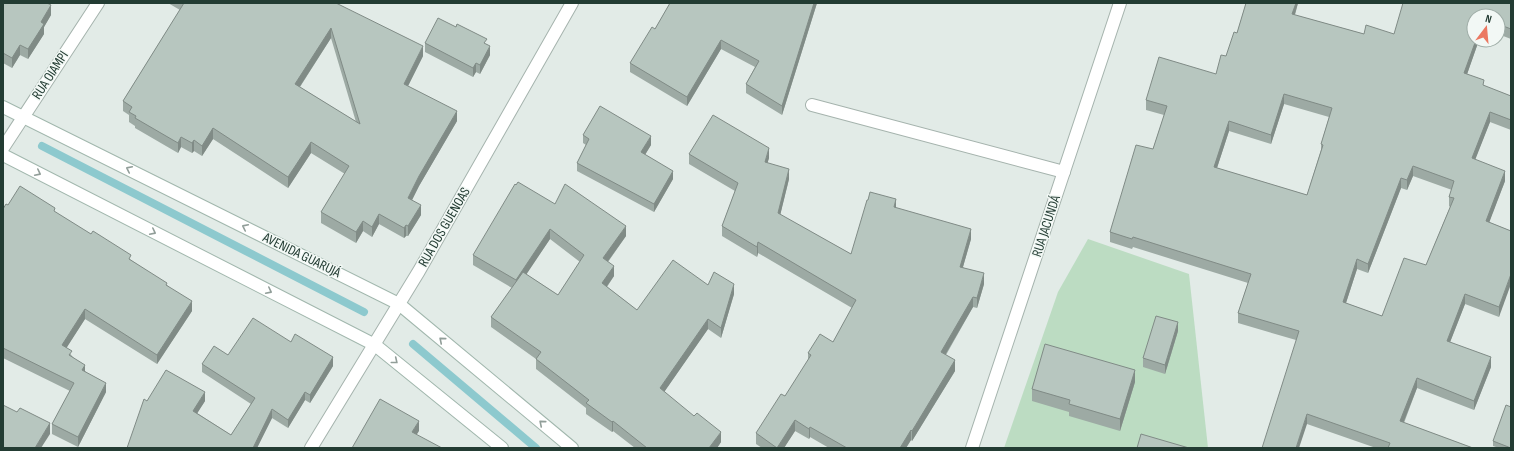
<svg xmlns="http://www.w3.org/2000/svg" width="1514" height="451" font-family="'Sofia Sans Condensed',sans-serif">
<rect width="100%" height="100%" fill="#e2ebe7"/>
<path fill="#bcdcc2" d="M1088,239L1189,274L1208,448H1004L1058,292Z"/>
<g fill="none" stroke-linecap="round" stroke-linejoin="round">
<g stroke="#8dc9ce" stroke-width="8">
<path d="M42,146L364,312"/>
<path d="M413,344L536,448"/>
</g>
<g stroke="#a5b3ad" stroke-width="14">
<path id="lane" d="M812,105L1064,172"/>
</g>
<g stroke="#a5b3ad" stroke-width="14">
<g id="street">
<path d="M3,148L98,3"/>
<path d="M311,448L419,271L572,3"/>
<path d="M972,448L1120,3"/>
</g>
</g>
<g stroke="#a1b7ad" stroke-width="14">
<g id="secondary">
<path d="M3,107L399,304L572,448"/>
<path d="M3,155L375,345L502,448"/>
</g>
</g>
<use href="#lane" stroke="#fff" stroke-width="12"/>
<use href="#street" stroke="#fff" stroke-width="12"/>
<use href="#secondary" stroke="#fff" stroke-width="12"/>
</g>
<g fill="#9daaa4" fill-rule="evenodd">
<path d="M3,3L51,15L44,27V34L28,59L20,55L12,68L3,63Z"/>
<path d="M168,3H336L423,56L408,86L457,121L419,186L412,200L421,215L408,236H406L404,238L379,224L372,237L363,231L356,243L321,223V212L345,174L311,153L288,188L213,139L202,156L194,151L192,153L181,147L178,153L135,128V126L129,122V115L123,111V101L180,10ZM331,38L356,122L300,87Z"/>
<path d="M670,3H817L782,115L746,93V84L755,67L721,49L687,106L630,72V63L655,29Z"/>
<path d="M1246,3H1298L1295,15L1364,34H1394L1511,3V39L1498,34V16H1474V40H1479L1467,74L1484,86L1511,96V130L1490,122L1475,159L1505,181L1489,222L1511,231L1499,317L1465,304L1450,342L1491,367L1474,410L1417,388L1404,423L1473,448H1376L1307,424L1296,340L1238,323V313L1248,283L1133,247L1132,249L1110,242V232L1153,149L1164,115L1146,110V100L1216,74L1226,56L1237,33ZM1284,104L1329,117L1321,144V150L1307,195L1217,168L1229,131L1271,144ZM1413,176L1452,190L1449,197V206L1450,207L1426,265L1382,316L1346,303L1357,269L1368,273L1401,188L1407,190Z"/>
<path d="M425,43L487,44L490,55L480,74L476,72L473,77L425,52Z"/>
<path d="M583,135L651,145L645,155L673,179L654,212L577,171V163L586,145L583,143Z"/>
<path d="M689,154L769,158L767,163L789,179L780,215L851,254L896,208L971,239L963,267L984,284L977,308L973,307L946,355L955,371L912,441L911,440L906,448H829L810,437L809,439L795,431L784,448H762L756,444V433L785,396L808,361V353L833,342L852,308L758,253L757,257L722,236V226L735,191L689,164Z"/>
<path d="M555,204L626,236L608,262L614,276L607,287L637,310L708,285L734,294L721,338L708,329L664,392L721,442L717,448H635L613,431L612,432L586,414V408L536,369V359L491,327V317L512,288L473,265V255ZM550,239L580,262L558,295L526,274Z"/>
<path d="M8,205L55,212L131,260L167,285L192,311L157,364L85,319L66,348L72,356L85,371L106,392L78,447L52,434V424L70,391L3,358V209Z"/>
<path d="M1178,331L1165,374L1143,367V358Z"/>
<path d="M291,342L333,366L310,403L305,400L288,428L272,418L257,448L147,401H205L197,413L231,435L251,404L202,372V364L228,355Z"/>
<path d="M1135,382L1120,431L1069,416V412L1032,401V389Z"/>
<path d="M1511,407V448H1499L1493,446V441Z"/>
</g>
<g fill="#808b86">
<path d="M814,3H817L782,115V106Z"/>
<path d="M1296,3H1298L1292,24V14Z"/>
<path d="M51,5V15L44,27V34L28,59V49L41,22Z"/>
<path d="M331,28V38L295,94V84Z"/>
<path d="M721,40V49L687,106V97Z"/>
<path d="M1476,40H1479L1464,83V73Z"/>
<path d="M20,45V55L12,68V58Z"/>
<path d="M423,46V56L404,94V84Z"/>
<path d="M490,46V55L480,74V65Z"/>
<path d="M476,63V72L473,77V68Z"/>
<path d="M1284,94V104L1271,144V135Z"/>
<path d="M457,111V121L419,186L408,208V198L419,176Z"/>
<path d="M1490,112V122L1472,168V158Z"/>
<path d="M1229,121V131L1214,177V167Z"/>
<path d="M213,128V139L202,156V146Z"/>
<path d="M651,136V145L641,161V152Z"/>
<path d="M181,137V147L178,153V143Z"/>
<path d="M194,140V151L192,153V143Z"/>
<path d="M311,142V153L288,188V177Z"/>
<path d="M769,148V158L765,172V162Z"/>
<path d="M1413,166V176L1407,190V180Z"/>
<path d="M789,169V179L778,224V213Z"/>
<path d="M673,171V179L654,212V204Z"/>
<path d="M1505,171V181L1486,231V221Z"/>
<path d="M1401,178V188L1368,273V264Z"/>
<path d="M896,199V210L894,207Z"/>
<path d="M421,205V215L408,236V226Z"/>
<path d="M379,214V224L372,237V227Z"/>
<path d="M363,221V231L356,243V232Z"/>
<path d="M406,225V236L404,238V228Z"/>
<path d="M626,226V236L603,268V258Z"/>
<path d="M550,229V239L516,290V280Z"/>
<path d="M971,229V239L960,277V267Z"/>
<path d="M758,242V253L757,257V247Z"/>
<path d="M1357,259V269L1343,312V302Z"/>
<path d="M614,266V276L602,293V283Z"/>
<path d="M984,273V284L977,308V298Z"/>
<path d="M1511,274V284L1499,317V307Z"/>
<path d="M734,284V294L721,338V328Z"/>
<path d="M1465,294V304L1447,350V341Z"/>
<path d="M973,297V307L941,362V352Z"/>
<path d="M192,301V311L157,364V355Z"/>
<path d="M85,309V319L62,355V345Z"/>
<path d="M708,319V329L660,398V388Z"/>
<path d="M1178,322V331L1165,374V365Z"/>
<path d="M333,357V366L310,403V395Z"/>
<path d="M1491,357V367L1474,410V401Z"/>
<path d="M955,360V371L912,441V431Z"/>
<path d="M85,365V374L82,370Z"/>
<path d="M1135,370V382L1120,431V419Z"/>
<path d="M1417,378V388L1400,431V421Z"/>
<path d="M106,383V392L78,447V437Z"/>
<path d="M205,392V401L193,420V411Z"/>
<path d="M305,392V400L288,428V420Z"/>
<path d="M272,409V418L257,448H253Z"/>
<path d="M1307,414V424L1299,448H1296Z"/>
<path d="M795,420V431L784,448H777Z"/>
<path d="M419,421V431L412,442V432Z"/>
<path d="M613,421V431L612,432V422Z"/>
<path d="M50,423V434L41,448H35Z"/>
<path d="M810,427V437L809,439V429Z"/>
<path d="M911,430V440L906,448H900Z"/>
<path d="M721,432V442L717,448H709Z"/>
</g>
<g fill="#b7c6bf" stroke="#808b86" fill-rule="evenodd">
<path d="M3,3H47L51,5L41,22L44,24L28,49L20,45L12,58L3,53Z"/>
<path d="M184,3H336L423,46L404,84L457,111L419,176L408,198L421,205L408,226L406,225L404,228L379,214L372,227L363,221L356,232L321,212L349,166L311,142L288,177L213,128L202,146L194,140L192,143L181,137L178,143L135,118L136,116L129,112L132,107L123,101ZM331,28L360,124L295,84Z"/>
<path d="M670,3H814L782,106L746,84L759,61L721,40L687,97L630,63L652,27L655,29Z"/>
<path d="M1246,3H1296L1292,14L1364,34L1366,25L1394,34L1403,3H1511V29L1498,24V16H1474V40H1476L1464,73L1484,80L1483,85L1511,96V120L1490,112L1472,158L1505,171L1486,221L1511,231V274L1499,307L1465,294L1447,341L1491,357L1474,401L1417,378L1400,421L1473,448H1388L1390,443L1307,414L1296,448H1262L1299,331L1238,313L1251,274L1133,237L1132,239L1110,232L1136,145L1153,149L1167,106L1146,100L1159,57L1216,74L1221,55L1226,56L1234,32L1237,33ZM1284,94L1332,108L1321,144L1323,145L1307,195L1214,167L1229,121L1271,135ZM1413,166L1454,181L1449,197L1454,198L1426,265L1404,258L1382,316L1343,302L1357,259L1368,264L1401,178L1407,180Z"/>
<path d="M438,18L456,27L457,24L487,39L484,43L490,46L480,65L476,63L473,68L425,43Z"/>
<path d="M600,106L651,136L641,152L673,171L654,204L577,163L589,139L583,135Z"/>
<path d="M713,115L769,148L765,162L789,169L778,213L851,254L867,200H868L870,192L896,199L894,207L971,229L960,267L984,273L977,298L973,297L941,352L955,360L912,431L911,430L900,448H847L810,427L809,429L795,420L777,448L756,433L781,394L785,396L811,355L808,353L820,334L833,342L856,300L758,242L757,247L722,226L738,183L689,154Z"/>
<path d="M518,182L555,204L565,184L626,226L603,258L614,266L602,283L637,310L673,260L708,285L714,272L734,284L721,328L708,319L660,388L694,416L697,413L721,432L709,448H647L613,421L612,422L586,403L589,400L536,359L541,352L491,317L523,272L558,295L584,255L550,229L516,280L473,255L515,184L516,185Z"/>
<path d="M20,186L55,208L54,211L91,234L93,231L131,255L129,259L167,283L166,285L192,301L157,355L85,309L62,345L72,351L69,355L85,365L82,370L106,383L78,437L52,424L74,383L3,348V209L6,204L8,205Z"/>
<path d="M1156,316L1178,322L1165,365L1143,358Z"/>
<path d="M253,318L291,342L295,334L333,357L310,395L305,392L288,420L272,409L253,448H127L144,399L147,401L166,370L205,392L193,411L231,435L255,398L202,364L214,346L228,355Z"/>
<path d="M1045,344L1135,370L1120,419L1069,404L1070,400L1032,389Z"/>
<path d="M380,399L419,421L412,432L442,448H352Z"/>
<path d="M3,405L17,412L20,408L50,423L35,448H3Z"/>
<path d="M1506,405L1511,407V448L1493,441Z"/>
<path d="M1141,434L1189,448H1137Z"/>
</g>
<defs><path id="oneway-chevron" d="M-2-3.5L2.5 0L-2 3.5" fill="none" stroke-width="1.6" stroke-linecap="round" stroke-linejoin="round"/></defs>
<g stroke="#919e99">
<use href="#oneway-chevron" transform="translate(129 169) rotate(-154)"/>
<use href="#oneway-chevron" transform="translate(38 173) rotate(27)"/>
<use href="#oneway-chevron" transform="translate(245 227) rotate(-154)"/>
<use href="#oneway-chevron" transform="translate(153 232) rotate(27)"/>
<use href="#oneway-chevron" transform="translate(269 291) rotate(27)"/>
<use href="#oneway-chevron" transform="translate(442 340) rotate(-140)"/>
<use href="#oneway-chevron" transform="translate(395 361) rotate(39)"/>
<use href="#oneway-chevron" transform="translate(542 423) rotate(-140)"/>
</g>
<g text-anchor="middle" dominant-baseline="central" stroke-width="3" stroke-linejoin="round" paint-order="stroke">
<g font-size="14" fill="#233c33" stroke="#f2f8f5">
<text transform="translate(50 75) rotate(-57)">RUA OIAMPI</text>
<text transform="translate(1046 226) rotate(-72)">RUA JACUNDÁ</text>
<text transform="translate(444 227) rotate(-60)">RUA DOS GUENOAS</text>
<text transform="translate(302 255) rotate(26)">AVENIDA GUARUJÁ</text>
</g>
</g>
<rect width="1514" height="451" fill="none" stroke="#233c33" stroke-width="8"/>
<g transform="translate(1486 28) rotate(16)"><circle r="19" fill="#f2f8f5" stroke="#9fada7"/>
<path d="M0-3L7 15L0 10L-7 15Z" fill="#eb7861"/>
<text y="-6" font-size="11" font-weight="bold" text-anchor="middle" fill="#233c33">N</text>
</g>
</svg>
